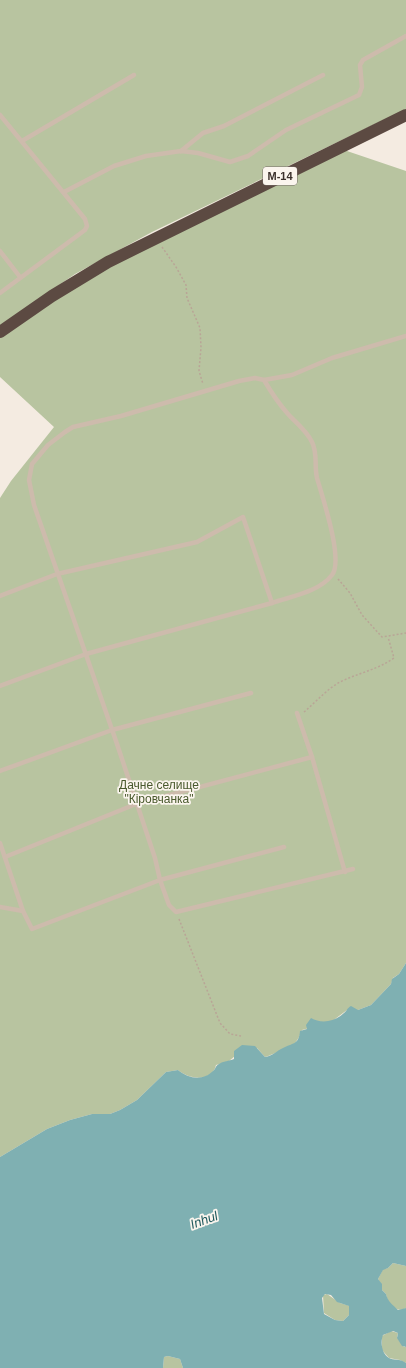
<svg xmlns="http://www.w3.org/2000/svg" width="406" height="1368" font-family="Helvetica,sans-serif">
<rect width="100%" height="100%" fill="#f4ebe1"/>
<g fill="#b8c4a0">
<path d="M0,0H406V109L152,232L75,274L0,326Z"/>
<path d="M344,150L406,171V963L399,974L393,978L391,984L371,1005L358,1010H347L331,1022L302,1030C300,1035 298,1040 294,1044C293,1045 267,1057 265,1057L257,1048L235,1056L229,1061L216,1065C212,1083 188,1079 178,1070L166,1072L137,1100L120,1110L110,1114H92L70,1120L47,1129L0,1157V498L11,481L54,427L0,377V337L55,299L111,266Z"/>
<path d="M393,1263L406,1266V1308C396,1314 387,1303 386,1294L382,1290V1286L378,1279L383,1269L388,1268Z"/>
<path d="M327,1294L340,1303L350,1306L349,1315L343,1321L335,1320L324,1313L323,1295Z"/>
<path d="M391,1331L398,1333L397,1337L404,1347H406V1363L400,1360L389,1358L382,1350V1336Z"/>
<path d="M168,1356L180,1359L183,1368H163L164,1357Z"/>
</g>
<path fill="#7fb0b2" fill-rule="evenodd" d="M406,963V1266L393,1263L388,1268L383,1270L378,1279L382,1284V1290L386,1294C388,1302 392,1304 398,1310L406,1308V1347L402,1346L397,1338L398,1333L393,1331L383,1335C380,1343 382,1354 389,1358C393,1361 400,1358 406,1363V1368H183L180,1359L168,1356L164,1357L163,1368H0V1157L47,1129L70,1120L92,1114H110L120,1110L137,1100L166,1072L178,1070C189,1079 203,1081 213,1071C216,1069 215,1066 219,1064C223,1061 229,1061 234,1059V1051L242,1045L255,1046L265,1057C273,1056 276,1051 283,1048C292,1043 299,1045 300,1031L307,1029L306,1025L311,1018C321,1024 335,1022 344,1013C347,1011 347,1008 351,1006L358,1010L371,1005L391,984L392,979L399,974ZM325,1294L331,1295L337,1302L349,1306V1315L343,1321L335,1320L324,1314L322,1298Z"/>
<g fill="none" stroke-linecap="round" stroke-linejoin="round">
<g stroke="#b9a596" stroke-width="1.5" stroke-dasharray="2 2" stroke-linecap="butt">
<path d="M162,247L176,267L186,285L187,298L200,328L201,347L199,371L203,384"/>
<path d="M338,579L350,593L362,615L382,637L406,633"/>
<path d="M304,712C316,702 327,689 340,682C358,673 377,670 394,658L388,637"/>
<path d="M179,919L220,1023L230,1034L241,1036"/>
</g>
<g stroke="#cdbbac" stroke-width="4.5">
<path d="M0,115L85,219L87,226L85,230L0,293"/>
<path d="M22,141L134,75"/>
<path d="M181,151L203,133L224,126L323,75"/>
<path d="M64,192L114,166L146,156L181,151L198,153L230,162L248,156L286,130L359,95L362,87L360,65L363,60L406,36"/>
<path d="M0,251L20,277"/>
<path d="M0,596L57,574L197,542L243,517L272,603C292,596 319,592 332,575C344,560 322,496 317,478C314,465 318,454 312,442C306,430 297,424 288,414C279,404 271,392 264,380"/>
<path d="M0,686L86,654L272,603"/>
<path d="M297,713L312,757L345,872"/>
<path d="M0,771L112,730L251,693"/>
<path d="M0,843L23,911L32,929L160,880L284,847"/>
<path d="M5,857L136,804L312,757"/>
<path d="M353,869L176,912L169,905L160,880L155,858L116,741L34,505L29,480L32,464L48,445L65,432L73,427L121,416L239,381L255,378L264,380L292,375L332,358L406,336"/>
<path d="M0,907L23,911"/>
</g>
<path stroke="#5c4a42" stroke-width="12" d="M0,332L52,296L108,262L406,115"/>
</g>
<g text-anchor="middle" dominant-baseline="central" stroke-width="3.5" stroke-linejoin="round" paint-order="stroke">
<rect fill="#fbf5ee" stroke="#756b66" stroke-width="1" x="263" y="167" width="34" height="18" rx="3"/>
<g font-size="11" font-weight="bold" fill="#3b302b">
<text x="280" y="176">М-14</text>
</g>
<g font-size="12" fill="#4a5a2e" stroke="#fbf5ee">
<text x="159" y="785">Дачне селище<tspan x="159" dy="14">"Кіровчанка"</tspan></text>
</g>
<g font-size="13" font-style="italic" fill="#1f5a5e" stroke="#fbf5ee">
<text transform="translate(204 1220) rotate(-20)">Inhul</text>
</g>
</g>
</svg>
